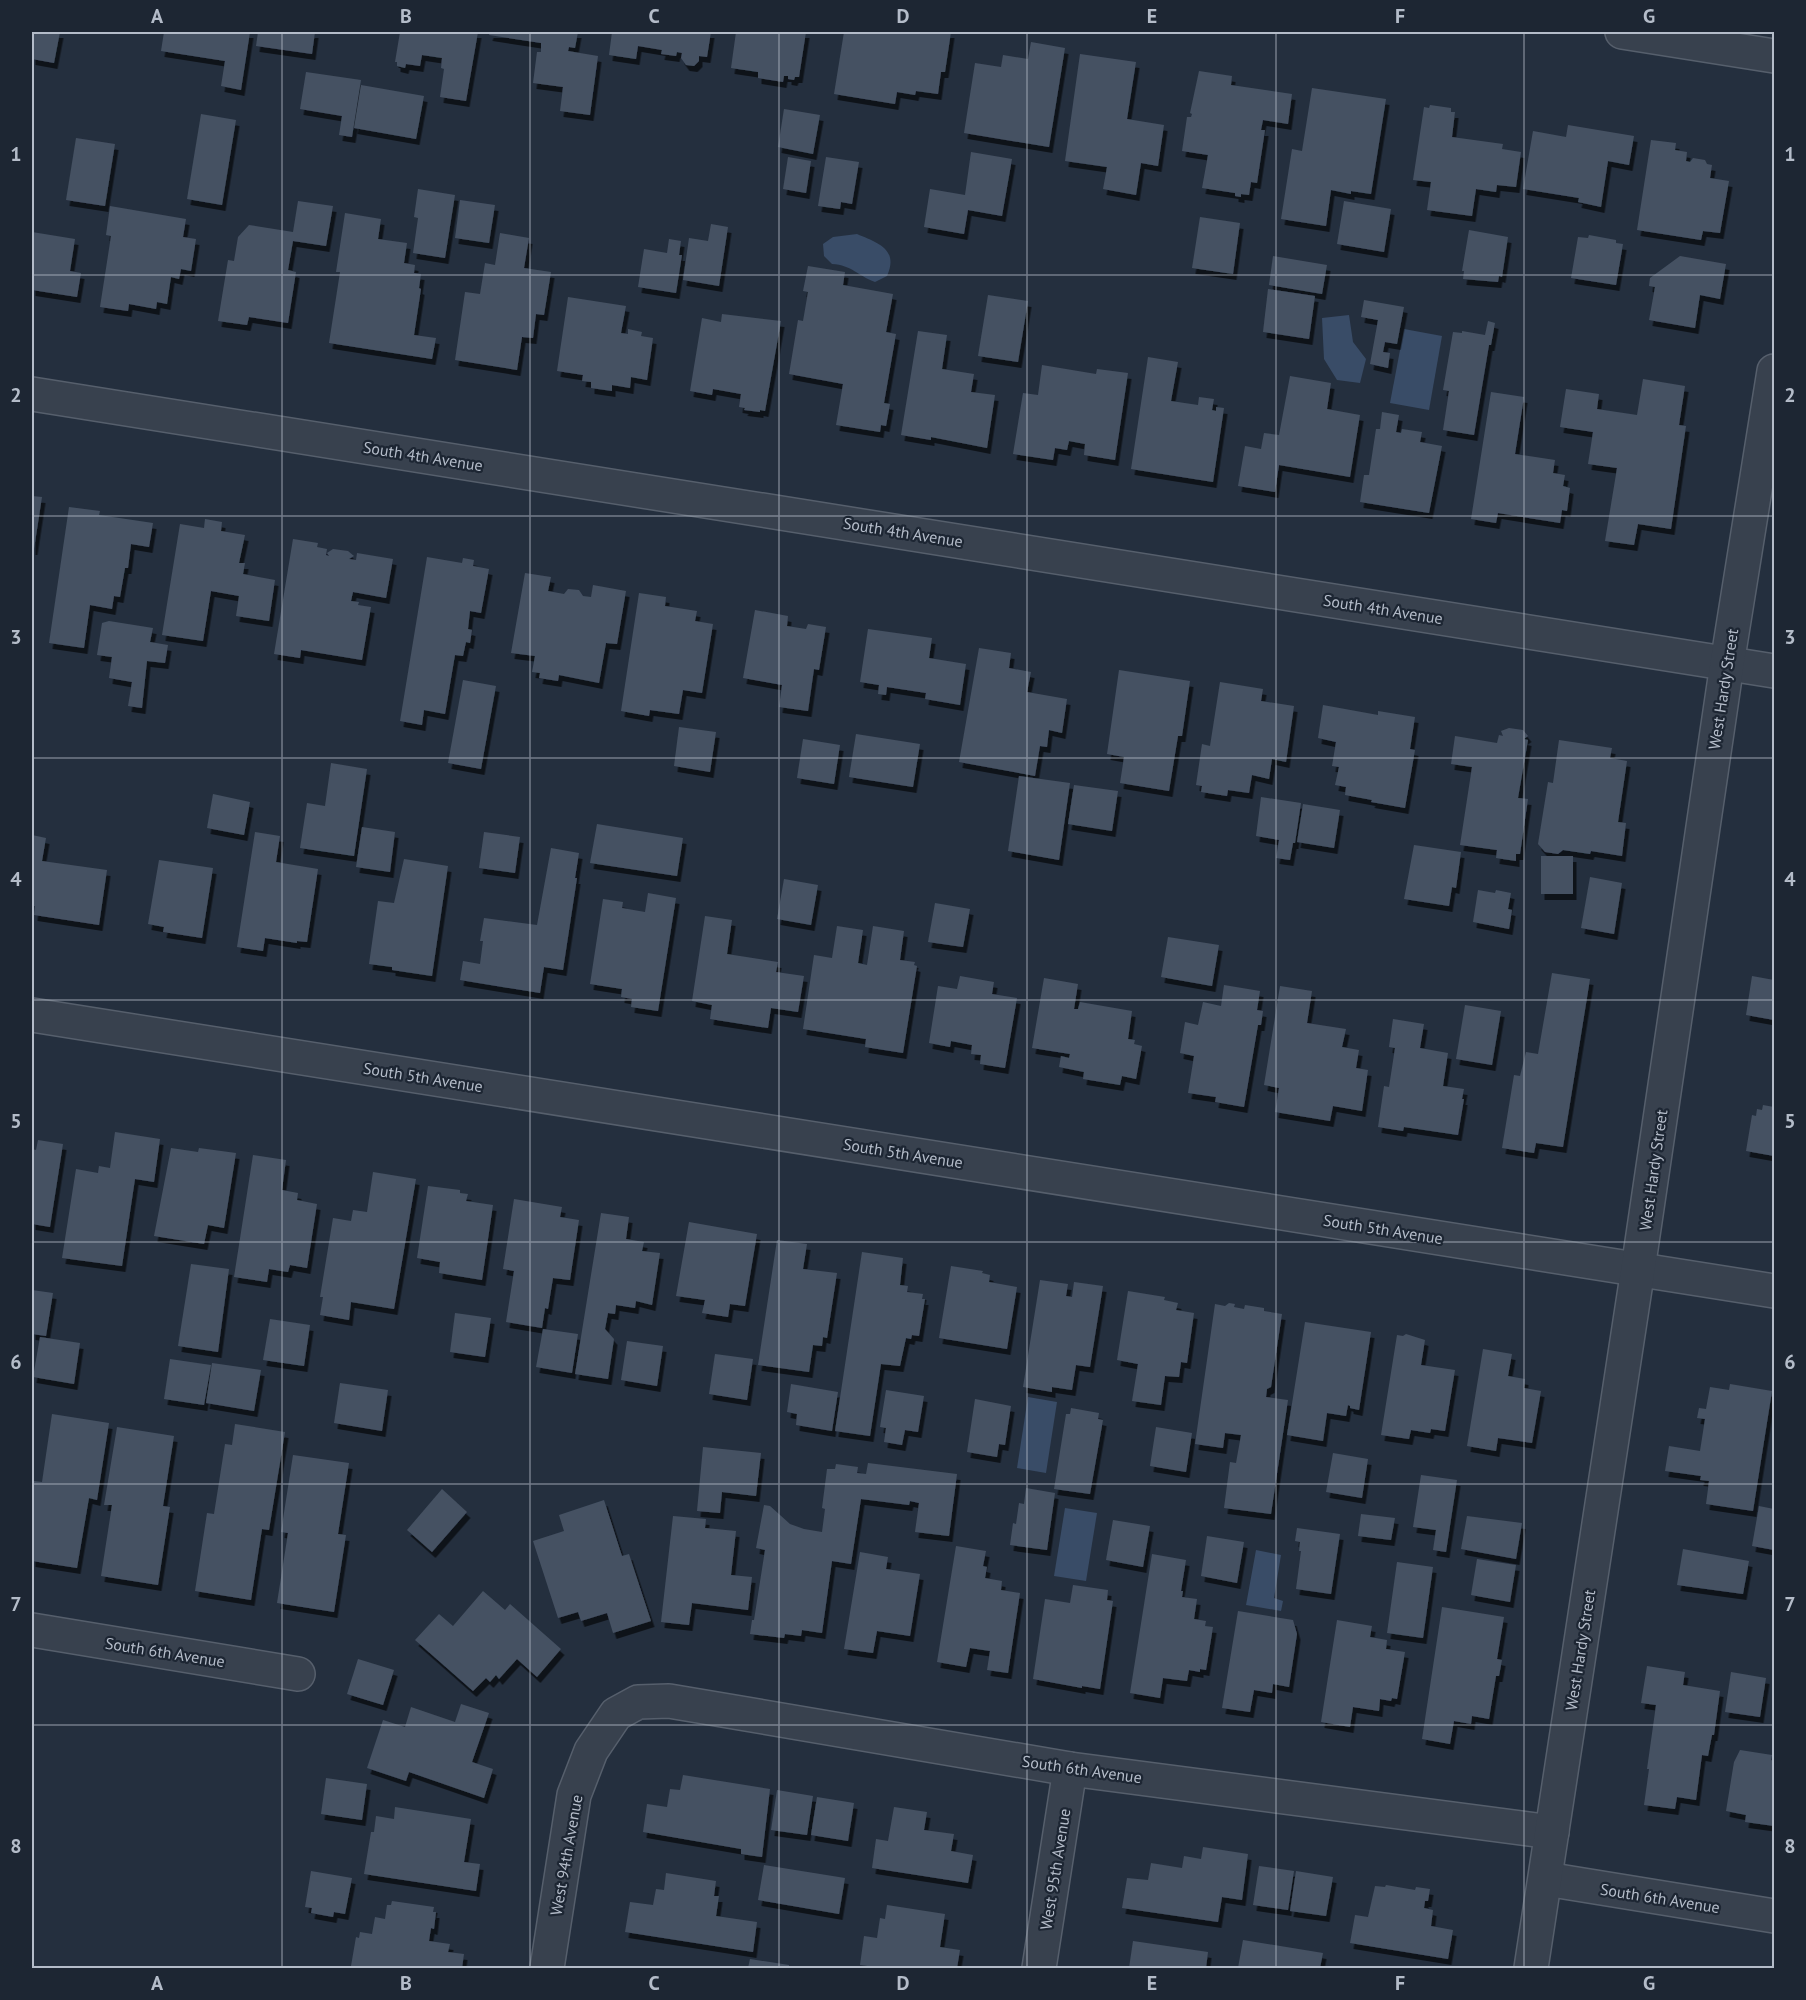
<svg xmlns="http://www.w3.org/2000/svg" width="1806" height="2000" font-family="'PT Sans',sans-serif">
<defs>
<filter id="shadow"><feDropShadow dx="3.5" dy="6" stdDeviation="0" flood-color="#0009"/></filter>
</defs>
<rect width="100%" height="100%" fill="#242f3e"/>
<g fill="#394c67">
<path d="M857,234C878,243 899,249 887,276L875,282C858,276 852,265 832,264L824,256L823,244L833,237Z"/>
<path d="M1349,315L1353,342L1366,359L1360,383L1337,380L1324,359L1322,318Z"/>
<path d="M1404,329L1442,336L1429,410L1390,403Z"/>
<path d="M1028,1397L1057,1402L1046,1473L1017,1468Z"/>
<path d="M1065,1508L1097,1513L1086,1581L1054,1576Z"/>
<path d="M1256,1550L1281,1555L1274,1598L1283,1601L1281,1611L1246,1605Z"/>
</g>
<g fill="#455162" filter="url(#shadow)">
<path d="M32,32H60L54,63L32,59Z"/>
<path d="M164,32H250L241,90L221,86L225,61L161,51Z"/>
<path d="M258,32H315L312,54L256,46Z"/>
<path d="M400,32H478L466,101L440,97L444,69L441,68L442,58L422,55L420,66L406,64L405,68L397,66V62H395Z"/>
<path d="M490,32H578L575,48L569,47L568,51L598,56L590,115L560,111L563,87L533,83L537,52H541V43L489,35Z"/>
<path d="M612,32H711L707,57L699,56V61L694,66L686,65L681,58L682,53L677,52L676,56L661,54L662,50L638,46L636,59L609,55Z"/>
<path d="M736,32H806L799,77H795L794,80L788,79V76H784L783,82L758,78V72L731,68Z"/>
<path d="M844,32H951L945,72H941L938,94L916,91L915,95L897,92L895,104L834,94Z"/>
<path d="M1031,42L1065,48L1049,147L964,133L975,63L1001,67L1003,55L1028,59Z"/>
<path d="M1080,54L1136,62L1127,119L1164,125L1158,166L1141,163L1136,195L1103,189L1107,167L1065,161Z"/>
<path d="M1199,71L1232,76L1231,85L1292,94L1288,124L1263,120L1261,130H1265L1257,183L1251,182L1249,195L1241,194V197L1235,196V193L1202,188L1208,155L1182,151L1187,117H1191L1192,114L1190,113Z"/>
<path d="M306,72L361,80L352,137L339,135L342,116L300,109Z"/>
<path d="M361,85L424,96L416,139L354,128Z"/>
<path d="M1312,88L1386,99L1371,194L1351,191V194L1331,190L1326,226L1281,219L1292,149L1302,151Z"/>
<path d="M1430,105L1451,108V112H1455L1452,137L1503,144L1502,149L1521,152L1516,187L1497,185L1496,192L1476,189L1472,216L1427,210L1431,182L1413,180L1424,107L1429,108Z"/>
<path d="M784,109L820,115L813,154L778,147Z"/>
<path d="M201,114L236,120L222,205L187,199Z"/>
<path d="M1568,125L1634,136L1629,165L1608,161L1601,207L1578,202L1579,198L1523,189L1533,131L1566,137Z"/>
<path d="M76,138L115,144L105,206L66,200Z"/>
<path d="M1651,140L1676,143L1675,150L1687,152L1686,161L1690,162L1693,158L1705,160L1707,164L1712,165L1710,178L1729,181L1720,233L1703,231L1701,240L1637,230Z"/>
<path d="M971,152L1012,159L1002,216L968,210L964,234L924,227L930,189L965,195Z"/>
<path d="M788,157L811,161L806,193L783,189Z"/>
<path d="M826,157L859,162L852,204L841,202L840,209L818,206Z"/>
<path d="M418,189L455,195L445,258L413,253L418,218L414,217Z"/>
<path d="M460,200L495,205L489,243L455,238Z"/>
<path d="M298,201L333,206L326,246L293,241L288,270L296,272L288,323L249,317L247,325L218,321L228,260L234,261L238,237L249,225L293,232Z"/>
<path d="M1344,201L1391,209L1384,252L1337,244Z"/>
<path d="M110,206L186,219L183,237L196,239L191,271L181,269L179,279L171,277L167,304L157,302L156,309L129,304L128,311L100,307L111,236L106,235Z"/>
<path d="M345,213L381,219L378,239L407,243L404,263L415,265L414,273L421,274L419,288L421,289L414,335L436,338L432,359L329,343L340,272H336Z"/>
<path d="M1200,217L1240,223L1233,274L1192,268Z"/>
<path d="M711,224L728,227L719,286L683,280L689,238L708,241Z"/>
<path d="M1469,230L1508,237L1502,277L1499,276L1498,282L1463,279L1464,271H1462Z"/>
<path d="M32,232L75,239L70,271L81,273L77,297L32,290Z"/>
<path d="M500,233L529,238L524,268L551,272L544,315L536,314L533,338L522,337L517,370L455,360L465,292L480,294L485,263L495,265Z"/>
<path d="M1589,235L1616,240V243L1623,244L1616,285L1571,278L1578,237L1588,238Z"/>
<path d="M669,239L681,241L679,255H682L676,293L638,287L644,249L667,253Z"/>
<path d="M1273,256L1327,265L1322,294L1269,285Z"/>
<path d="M1680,256L1726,264L1720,299L1700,295L1695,328L1649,320L1655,287L1649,286L1650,278Z"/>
<path d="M808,266L845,272L843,285L893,294L886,332L896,334L884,403L890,404L886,426L881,425L880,432L836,425L843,384L789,374L798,320L803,321L808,292L803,291Z"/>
<path d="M1268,289L1315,296L1309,339L1263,332Z"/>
<path d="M988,295L1028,301L1018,362L978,356Z"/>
<path d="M568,297L626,306L621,333L628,334V329L642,332L641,336L653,338L647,380L631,377L630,388L612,385V391L591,388V382L582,381L583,375L557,371Z"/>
<path d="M1364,300L1404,307L1397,344L1385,342L1383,352L1390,353L1388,368L1370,364L1378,320L1361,317Z"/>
<path d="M722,314L781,321L765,411L760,410V412L744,410L745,408L739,407L741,394L713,389L712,395L690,391L702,318L721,322Z"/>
<path d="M1488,321L1495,323L1491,345H1489L1474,435L1443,430L1449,391L1443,390L1453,332L1462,333V331L1485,335Z"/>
<path d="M918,331L947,335L942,369L974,374L971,392L995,395L987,448L931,437V440L901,435Z"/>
<path d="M1148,357L1178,362L1171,401L1198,405L1199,397L1214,399L1212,410L1216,411V407L1224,408L1213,482L1131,469Z"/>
<path d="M1042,365L1096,374L1097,369L1128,373L1115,460L1084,455L1085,444L1069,441L1067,450L1055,448L1053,460L1013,454L1023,393L1038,395Z"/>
<path d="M1290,376L1331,383L1327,409L1360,415L1350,477L1279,465L1275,492L1238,486L1245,446L1261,449L1264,433L1279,435Z"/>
<path d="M1643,379L1685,386L1679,425L1686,426L1671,529L1638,524L1634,545L1605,541L1617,468L1588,464L1593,432L1560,427L1566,389L1599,394L1597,409L1637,415Z"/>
<path d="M1491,392L1524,397L1515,454L1555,460L1553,473L1565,475L1563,486L1570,488L1567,511L1562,510L1560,523L1498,513L1496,523L1471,519Z"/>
<path d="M1382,412L1399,415L1396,432L1401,433L1402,429L1422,432L1420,442L1442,446L1429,513L1360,502L1364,475H1369L1376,429H1380Z"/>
<path d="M32,496L42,497L34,549H32Z"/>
<path d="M69,507L100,511L99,515L153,523L149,547L131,544L128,568H125L120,597L114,596L112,609L90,605L84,648L49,643Z"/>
<path d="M205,519L222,522L221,531L245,535L239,563H245L243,574L275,580L269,621L236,616L239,596L211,591L203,641L162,635L180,524L204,528Z"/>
<path d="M293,539L318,543L317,547L327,549L326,555L329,556L327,553L333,549L348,551L354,556L349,559L356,560L357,553L393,559L386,598L353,592L351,601L359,602L358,605L371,607L362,660L301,650L300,658L274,654Z"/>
<path d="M427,557L462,563L463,558L474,560L473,566L489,569L481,613L470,611L468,629L472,630L470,643L466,642L463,656L455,655L445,714L424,710L422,725L400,721Z"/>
<path d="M525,573L551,577L548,591L564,594L568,589L579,590L583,596L591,597L593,585L626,591L617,644L606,643L599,683L559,675L558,681L539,678L540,673L532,672L535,656L511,653Z"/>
<path d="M639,593L666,597L665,606L697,611L695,621L713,624L702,693L683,690L679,714L650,710L649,716L621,711Z"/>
<path d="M755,610L788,616L787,626L806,629L808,624L826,627L819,670L814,669L808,711L779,707L782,685L743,678Z"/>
<path d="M109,621L153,628L150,642L168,645L165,663L147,661L142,708L128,706L132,682L109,678L112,657L97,655L102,623Z"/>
<path d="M868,629L932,638L929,658L966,664L960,705L925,699L926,693L887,687L886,695L878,694L879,685L860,682Z"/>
<path d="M979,648L1011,653L1009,668L1031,672L1027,692L1067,699L1062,733L1049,730L1047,747L1040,746L1035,776L959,762Z"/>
<path d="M1119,670L1190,681L1182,736H1178L1169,791L1120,783L1124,757L1107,754Z"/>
<path d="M463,680L496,686L481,769L448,763Z"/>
<path d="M1220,682L1263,689L1261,701L1294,706L1286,762L1272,759L1269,779L1252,775L1249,793L1228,790L1227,796L1201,792L1202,786L1196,785L1202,744L1210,746Z"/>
<path d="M1323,705L1378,715V711L1415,717L1410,749L1415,750L1405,808L1371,802L1372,800L1345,795L1346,787L1335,785L1339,767L1332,766L1336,742L1318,738Z"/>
<path d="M679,727L716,732L710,772L674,766Z"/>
<path d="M1509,728L1523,730L1528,736L1524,739L1528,740L1518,798L1528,799L1520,854H1516V861L1496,858L1497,850L1460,845L1472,767L1451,764L1455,736L1497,743L1499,735L1503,736L1501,731Z"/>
<path d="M856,734L920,744L913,787L849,777Z"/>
<path d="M803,739L840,745L834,784L797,778Z"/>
<path d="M1559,740L1612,748L1610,758L1627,761L1618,822L1626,823L1622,856L1591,851L1590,854L1563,850L1558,854L1545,852L1538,844L1548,782L1553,783Z"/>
<path d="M331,763L367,769L354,856L300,848L307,803L325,806Z"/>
<path d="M1019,776L1070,783L1059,860L1008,851Z"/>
<path d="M1074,785L1118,791L1112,831L1068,824Z"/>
<path d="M213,794L250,802L244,835L207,828Z"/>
<path d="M1261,797L1301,803L1295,843H1293L1290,860L1276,858L1279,840L1256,836Z"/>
<path d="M1303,804L1340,810L1334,848L1297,842Z"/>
<path d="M597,824L683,838L677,876L590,863Z"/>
<path d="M362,827L395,832L390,872L356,867Z"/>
<path d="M255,832L280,836L276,862L318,869L307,942L297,941V943L265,938L263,951L237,947Z"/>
<path d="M484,832L520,837L515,873L479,868Z"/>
<path d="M32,835L46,838L42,861L107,870L99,925L34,915L35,906H32Z"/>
<path d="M1414,845L1461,852L1456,888L1452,887L1449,906L1404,899Z"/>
<path d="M551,848L579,853L575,878H577L563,970L544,967L540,993L460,980L463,961L480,964L483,941H480L484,918L537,925Z"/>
<rect x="1541" y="856" width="32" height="38"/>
<path d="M404,859L448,866L432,976L392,970V967L369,964L378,901L394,903Z"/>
<path d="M159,860L213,868L202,938L163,932L164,927L148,924Z"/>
<path d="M1590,877L1622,883L1614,934L1581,928Z"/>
<path d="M784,879L818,885L811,925L777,919Z"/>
<path d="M1478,890L1495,893L1496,890L1511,893L1508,909L1512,910L1509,929L1473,922Z"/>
<path d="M648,893L676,898L658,1011L631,1007L632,999L621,997L622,989L590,984L603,899L623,902L622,908L645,912Z"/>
<path d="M935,903L970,909L963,947L928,942Z"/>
<path d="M705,916L732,920L727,954L778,962L776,972L804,976L798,1012L771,1008L768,1028L710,1019L712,1005L692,1001Z"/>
<path d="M837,926L863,930L858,963L867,965L873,926L904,931L900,960L915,962L914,965L917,966L903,1053L865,1047L866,1039L803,1029L814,955L832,958Z"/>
<path d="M1168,937L1219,945L1212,986L1161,977Z"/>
<path d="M1552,973L1590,979L1563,1147L1536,1143L1534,1153L1502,1148L1514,1075L1520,1076L1526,1052L1538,1054Z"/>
<path d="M960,976L994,982L992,994L1017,998L1005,1068L980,1064L981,1055L971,1054L972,1045L951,1041L950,1047L929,1043L938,986L957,989Z"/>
<path d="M1752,976L1774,980V1020L1746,1015Z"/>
<path d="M1044,978L1078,984L1074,1009H1078L1080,1002L1132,1011L1128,1039L1135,1040L1134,1044L1142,1046L1136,1079L1122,1076L1120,1085L1083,1079L1084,1072L1059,1067L1061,1056L1069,1058L1070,1054L1032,1048Z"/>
<path d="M1224,985L1260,991L1257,1010L1263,1011L1261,1025H1258L1244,1107L1215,1102L1216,1097L1188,1093L1194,1056L1180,1053L1185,1022L1198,1025L1203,1002L1221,1006Z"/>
<path d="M1280,986L1312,991L1307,1023L1346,1029L1342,1047L1359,1050L1356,1068L1368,1070L1362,1111L1333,1106L1330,1121L1275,1112L1279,1088L1264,1085Z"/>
<path d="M1465,1005L1501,1011L1492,1065L1456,1059Z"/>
<path d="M1393,1019L1424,1024L1420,1048L1448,1053L1443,1086L1464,1089L1462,1099H1464L1458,1135L1404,1127L1403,1131L1378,1127L1384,1086L1389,1087L1395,1048L1389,1047Z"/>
<path d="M1763,1105L1774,1107V1156L1746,1151L1752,1115L1756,1116L1757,1109L1762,1110Z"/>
<path d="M115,1132L160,1139L154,1182L135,1179L122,1266L62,1258L76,1169L98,1173L99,1166L110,1168Z"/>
<path d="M38,1140L63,1144L50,1227L32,1224V1149L36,1150Z"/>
<path d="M171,1148L198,1152L199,1148L236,1153L224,1228L208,1225L204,1244L154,1236Z"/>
<path d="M253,1155L286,1160L282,1190L298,1193L297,1200L317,1204L307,1268L290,1265L288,1272L269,1269L267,1282L234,1277Z"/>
<path d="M373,1172L416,1179L394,1309L351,1302L349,1320L320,1315L323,1297H320L333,1218L351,1221L353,1210L367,1212Z"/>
<path d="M428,1186L460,1190V1193L468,1194L466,1201L493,1205L482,1280L439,1273L440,1262L417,1258Z"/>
<path d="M514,1199L562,1207L560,1217L579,1220L570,1280L553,1278L548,1309L545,1308L542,1328L506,1322L514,1271L503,1269Z"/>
<path d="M601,1213L629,1217L626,1239L644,1242L642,1251L660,1253L652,1305L636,1301L635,1308L616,1305L615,1314L608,1313L605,1329L614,1339L608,1379L575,1374Z"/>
<path d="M689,1222L757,1234L745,1306L730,1304L728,1317L702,1313L705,1300L676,1296Z"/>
<path d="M777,1240L807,1244L803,1269L837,1273L827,1338L823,1337L822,1346L813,1345L809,1372L758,1365Z"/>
<path d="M862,1252L903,1258L900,1285L908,1286L907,1292L923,1294L922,1299H925L919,1336L912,1335L911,1339L906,1338L900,1366L881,1364L870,1436L835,1431Z"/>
<path d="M191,1264L229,1269L218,1352L178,1346Z"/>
<path d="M951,1266L983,1271L982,1273L990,1275L989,1282L1017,1287L1007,1349L939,1338Z"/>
<path d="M1040,1280L1068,1284L1066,1296L1072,1297L1074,1282L1103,1286L1090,1367L1076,1365L1072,1390L1052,1387V1392L1023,1387Z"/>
<path d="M32,1290L53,1293L46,1336L32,1334Z"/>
<path d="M1128,1291L1165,1297L1164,1300L1178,1303L1176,1310L1194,1313L1187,1363L1181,1362L1179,1377L1165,1376L1161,1405L1132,1401L1138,1364L1117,1360Z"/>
<path d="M1229,1303L1235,1304L1234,1307L1244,1309L1245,1305L1264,1308V1311L1282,1314L1271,1387L1267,1389L1266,1397L1288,1400L1271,1514L1224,1508L1230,1462L1236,1463L1241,1435L1225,1433L1223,1448L1195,1444L1215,1304L1225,1306Z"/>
<path d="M455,1313L491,1318L485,1357L450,1352Z"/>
<path d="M270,1319L310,1325L304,1366L263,1360Z"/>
<path d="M1305,1322L1371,1332L1359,1410L1350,1408V1406L1348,1405L1346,1416L1327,1413L1323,1441L1287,1435Z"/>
<path d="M543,1329L578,1334L572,1373L536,1367Z"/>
<path d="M1406,1334L1425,1340L1421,1365L1455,1370L1445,1431L1431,1429L1430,1433L1411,1430L1409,1439L1381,1435L1397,1335L1403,1336Z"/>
<path d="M40,1337L80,1343L74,1384L33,1377Z"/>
<path d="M627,1341L663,1346L657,1386L621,1380Z"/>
<path d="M1483,1349L1512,1354L1508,1376L1525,1379L1524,1388L1541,1391L1532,1443L1498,1438L1496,1451L1467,1446Z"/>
<path d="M715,1354L753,1359L747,1400L709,1394Z"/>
<path d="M170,1359L211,1365L204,1405L164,1399Z"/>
<path d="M212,1363L261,1370L254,1411L206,1403Z"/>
<path d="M340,1383L388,1390L382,1431L334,1423Z"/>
<path d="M791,1384L838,1392L832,1431L796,1425L797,1414L787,1412Z"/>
<path d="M1730,1384L1772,1391L1753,1511L1706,1504L1709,1481L1700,1480L1701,1476L1665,1471L1669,1446L1700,1451L1705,1419L1697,1418L1699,1408L1706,1409L1710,1387L1729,1390Z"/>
<path d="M886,1390L924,1396L918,1432L905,1430L902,1445L884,1442L886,1428L880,1427Z"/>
<path d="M975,1399L1011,1406L1005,1445L999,1444L997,1457L967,1452Z"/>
<path d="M1071,1408L1099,1413L1098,1419L1103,1420L1090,1494L1054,1489L1066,1414H1070Z"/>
<path d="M52,1414L109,1423L97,1500L89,1498L77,1568L32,1561V1499L34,1481L42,1482Z"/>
<path d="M235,1424L285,1432L269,1530L262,1529L251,1600L195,1591L207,1513L214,1514L225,1444L232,1445Z"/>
<path d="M117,1427L174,1436L163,1506L170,1507L158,1585L101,1576L112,1505H104Z"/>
<path d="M1156,1427L1192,1433L1186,1472L1150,1466Z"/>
<path d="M703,1447L761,1453L756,1496L722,1492L720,1513L697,1511Z"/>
<path d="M1333,1453L1368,1459L1362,1498L1326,1492Z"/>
<path d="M293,1455L349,1463L338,1534L346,1535L334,1612L277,1603L288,1533L281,1532Z"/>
<path d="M868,1463L957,1474L949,1536L915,1532L919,1503L910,1501L909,1505L861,1499L851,1564L832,1561L822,1633L802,1630L801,1636L785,1634L784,1638L750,1634L752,1620H754L765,1550L756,1548L764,1505L770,1506L790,1524L804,1529L822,1532L825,1509L822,1508L827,1469H835L836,1464L858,1467L857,1473L866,1474Z"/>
<path d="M1421,1475L1457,1480L1446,1552L1433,1550L1436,1530L1413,1527Z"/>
<path d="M1026,1488L1055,1493L1047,1550L1010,1545L1013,1523L1016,1524L1019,1503L1024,1504Z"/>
<path d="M442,1489L467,1512L432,1552L407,1530Z"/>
<path d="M604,1500L622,1556L629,1554L651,1621L613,1633L607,1613L581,1621L578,1612L558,1618L533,1541L564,1531L559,1515Z"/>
<path d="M1759,1506L1774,1509V1550L1752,1546Z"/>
<path d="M1361,1514L1395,1518L1391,1540L1358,1536Z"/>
<path d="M673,1516L706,1519L705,1528L736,1531L731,1575L752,1577L748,1610L692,1603L689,1625L661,1622Z"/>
<path d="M1467,1516L1522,1523L1516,1559L1461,1549Z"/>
<path d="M1113,1520L1150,1526L1143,1567L1106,1560Z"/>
<path d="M1297,1528L1340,1534L1331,1594L1296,1589L1301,1551H1299L1300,1542L1295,1541Z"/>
<path d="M1207,1536L1244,1542L1237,1583L1201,1576Z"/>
<path d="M956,1546L986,1551L983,1566L987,1567L985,1578L1002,1581L1001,1590L1020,1593L1008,1673L987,1670L990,1651L970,1648L966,1667L937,1662Z"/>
<path d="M1683,1549L1749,1561L1743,1594L1677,1585Z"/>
<path d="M860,1552L888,1557L886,1569L920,1574L910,1636L877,1631L873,1653L844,1649Z"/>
<path d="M1152,1554L1186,1560L1181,1591H1183L1182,1597L1197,1599L1194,1619L1206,1621L1205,1626L1213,1627L1206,1670L1200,1669V1672L1189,1670L1187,1681L1163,1678L1160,1698L1130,1693Z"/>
<path d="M1477,1559L1516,1565L1510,1602L1471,1595Z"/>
<path d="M1397,1562L1433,1567L1423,1638L1387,1633Z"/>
<path d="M1073,1585L1108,1590L1107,1600L1113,1601L1100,1689L1082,1686V1688L1033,1679L1045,1599L1070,1603Z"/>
<path d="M483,1591L505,1610L510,1604L561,1649L537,1677L517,1659L499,1679L496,1675L490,1682L486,1678L473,1691L415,1640L439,1614L453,1626Z"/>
<path d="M1442,1607L1504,1617L1497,1659L1502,1660L1499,1676H1496L1489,1719L1472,1716L1471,1724L1454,1721L1450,1744L1422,1739Z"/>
<path d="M1238,1611L1293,1620L1297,1634L1289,1687L1273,1684L1272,1693L1254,1690L1250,1712L1222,1708Z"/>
<path d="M1337,1620L1372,1626L1370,1637L1387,1640L1386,1649L1405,1652L1397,1699L1392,1698L1391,1701L1380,1699L1379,1711L1353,1707L1350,1727L1321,1722Z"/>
<path d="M358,1659L394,1670L383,1705L347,1694Z"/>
<path d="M1647,1666L1685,1672L1683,1685L1720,1691L1714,1735H1712L1708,1756L1702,1755L1696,1800L1677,1797L1675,1809L1644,1805L1649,1769H1647L1656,1705L1641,1703Z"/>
<path d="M1731,1672L1766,1678L1760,1717L1725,1712Z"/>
<path d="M461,1704L489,1713L472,1762L493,1769L484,1798L409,1772L406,1781L367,1768L383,1720L405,1727L411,1707L455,1722Z"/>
<path d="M1740,1750L1772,1755L1771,1760L1774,1761V1826L1745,1822L1746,1815L1726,1811L1734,1762Z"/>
<path d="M683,1775L770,1789L762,1857L741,1854V1849L643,1832L647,1804L667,1807L670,1789L680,1790Z"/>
<path d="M326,1778L367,1784L362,1820L321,1814Z"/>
<path d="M777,1790L813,1796L807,1835L771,1830Z"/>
<path d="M817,1797L854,1803L848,1841L811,1835Z"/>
<path d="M395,1807L471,1819L464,1862L480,1864L476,1891L364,1874L371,1832H374L376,1816L394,1819Z"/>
<path d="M894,1807L927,1812L924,1830L954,1834L951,1851L973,1855L968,1883L872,1868L876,1839L888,1841Z"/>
<path d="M1203,1847L1248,1854L1242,1900L1222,1897L1218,1922L1122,1908L1127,1878L1148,1880L1151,1863L1182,1868L1184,1856L1201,1859Z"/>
<path d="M764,1865L845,1878L839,1914L758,1900Z"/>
<path d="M1259,1866L1294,1871L1288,1910L1253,1905Z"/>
<path d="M311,1871L352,1878L345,1914L334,1912L333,1917L311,1913L312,1908L305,1907Z"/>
<path d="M1296,1871L1333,1877L1326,1916L1290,1911Z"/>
<path d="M666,1873L716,1881L714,1896H719L716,1916L757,1922L753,1952L625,1932L630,1902L653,1905L656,1889L664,1890Z"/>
<path d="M1386,1885L1415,1890L1416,1887L1430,1889L1428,1901H1425L1424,1908L1433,1910L1431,1926L1453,1930L1448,1959L1350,1943L1355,1915L1368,1917L1375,1886L1385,1887Z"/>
<path d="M392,1901L434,1907L433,1912H436L434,1929L431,1928L429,1941L450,1944L448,1952L464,1954L462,1968H364L351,1966L356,1937L359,1938L360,1932L372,1934L375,1917L385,1919L387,1905H391Z"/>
<path d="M887,1905L945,1914L940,1947L960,1950L957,1968H882L860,1965L864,1936L877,1938L880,1918L885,1919Z"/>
<path d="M1243,1940L1323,1953L1320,1968H1238Z"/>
<path d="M1133,1941L1208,1952L1206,1968H1129Z"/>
<path d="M750,1959L789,1965V1968H748Z"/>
</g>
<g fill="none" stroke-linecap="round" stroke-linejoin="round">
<g stroke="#565f6c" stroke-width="36">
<g id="minor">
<path d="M1622,32L1774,56"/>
<path d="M32,394L1774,671"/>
<path d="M32,1015L1774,1291"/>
<path d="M32,1630L298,1674"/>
<path d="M1546,1879L1774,1916"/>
<path d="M547,1968L574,1795L591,1751L616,1714L638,1702L669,1701L1070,1769L1552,1832"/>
<path d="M1039,1968L1070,1769"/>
<path d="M1531,1968L1638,1269L1727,664L1774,371"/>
</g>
</g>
<use href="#minor" stroke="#38414e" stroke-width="33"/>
</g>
<path fill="none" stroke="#b4bcc9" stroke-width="1.5" stroke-opacity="0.55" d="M282,32V1968M530,32V1968M779,32V1968M1027,32V1968M1276,32V1968M1524,32V1968M32,275H1774M32,516H1774M32,758H1774M32,1000H1774M32,1242H1774M32,1484H1774M32,1725H1774"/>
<g text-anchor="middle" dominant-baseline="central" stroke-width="4.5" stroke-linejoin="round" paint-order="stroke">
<g font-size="16" fill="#b4bcc9" stroke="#1d2633">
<text transform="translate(423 456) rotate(9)">South 4th Avenue</text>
<text transform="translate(903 532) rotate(9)">South 4th Avenue</text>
<text transform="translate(1383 609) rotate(9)">South 4th Avenue</text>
<text transform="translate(1723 689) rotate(-81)">West Hardy Street</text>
<text transform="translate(423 1077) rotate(9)">South 5th Avenue</text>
<text transform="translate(903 1153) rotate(9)">South 5th Avenue</text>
<text transform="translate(1653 1170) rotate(-82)">West Hardy Street</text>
<text transform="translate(1383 1229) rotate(9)">South 5th Avenue</text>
<text transform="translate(1580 1650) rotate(-81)">West Hardy Street</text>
<text transform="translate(165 1652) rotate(9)">South 6th Avenue</text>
<text transform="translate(1082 1769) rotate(8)">South 6th Avenue</text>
<text transform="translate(566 1855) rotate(-80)">West 94th Avenue</text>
<text transform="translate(1055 1869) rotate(-81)">West 95th Avenue</text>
<text transform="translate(1660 1898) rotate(9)">South 6th Avenue</text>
</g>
</g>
<rect width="1806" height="2000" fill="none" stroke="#1d2633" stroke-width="66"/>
<rect x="33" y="33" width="1740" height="1934" fill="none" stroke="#b4bcc9" stroke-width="2"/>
<g font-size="20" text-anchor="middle" font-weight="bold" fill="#b4bcc9">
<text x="157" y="23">A</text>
<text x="406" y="23">B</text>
<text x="654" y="23">C</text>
<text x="903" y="23">D</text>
<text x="1152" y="23">E</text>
<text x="1400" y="23">F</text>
<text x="1649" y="23">G</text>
<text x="16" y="161">1</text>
<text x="1790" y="161">1</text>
<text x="16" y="402">2</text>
<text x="1790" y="402">2</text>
<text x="16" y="644">3</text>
<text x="1790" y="644">3</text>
<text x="16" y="886">4</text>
<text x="1790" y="886">4</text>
<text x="16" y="1128">5</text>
<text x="1790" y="1128">5</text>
<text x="16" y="1369">6</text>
<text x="1790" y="1369">6</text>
<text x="16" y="1611">7</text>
<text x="1790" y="1611">7</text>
<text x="16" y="1853">8</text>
<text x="1790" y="1853">8</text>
<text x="157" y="1990">A</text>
<text x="406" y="1990">B</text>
<text x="654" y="1990">C</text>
<text x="903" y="1990">D</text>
<text x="1152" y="1990">E</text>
<text x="1400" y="1990">F</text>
<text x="1649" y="1990">G</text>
</g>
</svg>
